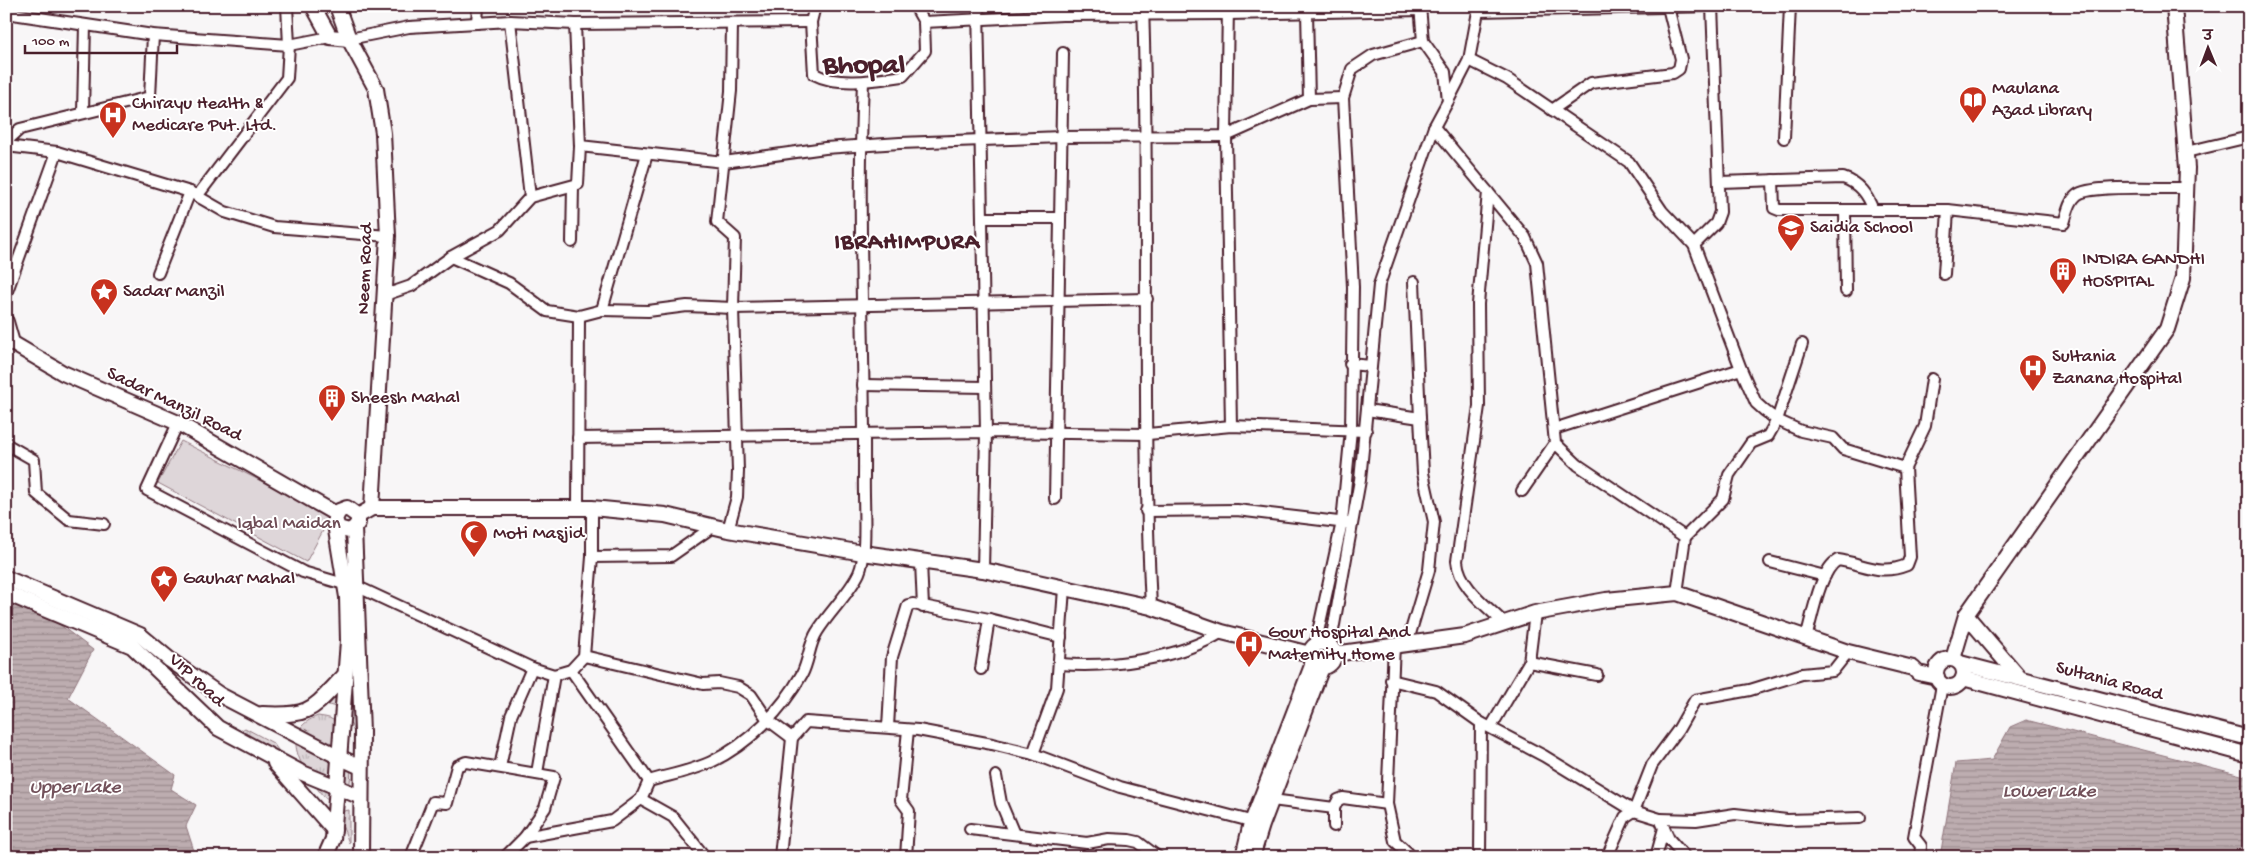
<svg xmlns="http://www.w3.org/2000/svg" width="2255" height="863" font-family="'Gochi Hand','Playpen Sans Deva',sans-serif">
<defs>
<pattern id="grass-tufts" width="24" height="20" patternUnits="userSpaceOnUse" patternTransform="scale(1.25)"><rect width="24" height="20" fill="#ded6d9"/><path d="M3 7l-1-3M5 7V3M7 7l1-3M15 17l-1-3M17 17v-4M19 17l1-3" fill="none" stroke="#c0b7ba"/></pattern>
<pattern id="water-rules" width="6" height="5" patternUnits="userSpaceOnUse" patternTransform="scale(1.25)"><rect width="6" height="5" fill="#bdadb0"/><path d="M0 2.5h6" fill="none" stroke="#9c8c8f"/></pattern>
</defs>
<rect width="100%" height="100%" fill="#f8f6f7"/>
<filter id="ink" filterUnits="userSpaceOnUse"><feTurbulence type="fractalNoise" baseFrequency=".02" numOctaves="2"/><feDisplacementMap in="SourceGraphic" scale="10" xChannelSelector="R" yChannelSelector="G"/><feConvolveMatrix kernelMatrix="1 2 1 2 8 2 1 2 1" color-interpolation-filters="sRGB"/></filter>
<g filter="url(#ink)">
<g fill="url(#grass-tufts)" stroke="#947a82">
<path d="M353,670L357,742C352,726 348,710 329,705L346,685Z"/>
<path d="M318,716C323,717 329,717 333,720C347,730 355,774 348,790C345,796 340,800 334,803C324,800 319,791 313,782C296,759 283,729 318,716Z"/>
<path d="M245,728L273,743L283,757L238,732Z"/>
<path d="M349,810V843L342,825L330,814Z"/>
</g>
<path fill="#ded6d9" stroke="#947a82" d="M181,441L331,516L306,562L158,483Z"/>
<g fill="url(#water-rules)" stroke="#8f747b">
<path d="M6,584L93,650L68,698L175,775L171,789L196,805L186,826L196,857H6Z"/>
<path d="M2026,720L2249,777V857H1940L1956,763L1992,760L2010,727Z"/>
</g>
<g fill="none" stroke-linecap="round" stroke-linejoin="round">
<g stroke="#4a1f2b" stroke-width="14">
<g id="minor">
<path d="M815,6L811,22L814,74C838,87 876,80 903,76L925,51L924,22L915,6"/>
<path d="M978,6L986,432L983,570"/>
<path d="M1143,6C1150,206 1141,407 1151,607"/>
<path d="M1228,6L1226,136L1231,426"/>
<path d="M1479,11L1709,6"/>
<path d="M1307,12L1309,99"/>
<path d="M6,13L153,35L289,45L330,37"/>
<path d="M510,21L530,197"/>
<path d="M924,22L1062,15L1229,14L1421,10"/>
<path d="M477,23L478,6"/>
<path d="M349,39L409,27L510,21L575,24L811,22"/>
<path d="M1469,60L1507,79L1629,162L1662,211L1694,245L1741,369L1756,403L1765,411L1777,420L1801,431L1833,438L1843,449L1905,468"/>
<path d="M1448,101L1469,60L1479,6"/>
<path d="M1552,110L1591,83L1673,73L1679,69L1681,59L1668,7"/>
<path d="M83,112L85,25"/>
<path d="M1434,127L1525,237L1537,263L1555,443L1578,465L1685,537L1677,593"/>
<path d="M1784,138L1790,6"/>
<path d="M6,146L57,152L190,192L225,212L274,227L388,236"/>
<path d="M7,146L10,138L20,129L150,97L153,35"/>
<path d="M580,146L724,162L825,148L900,143L1061,137L1226,136L1309,99L1343,98"/>
<path d="M2186,152L2249,137"/>
<path d="M1773,180L1774,208L1779,210H1948L2064,223C2067,214 2069,201 2077,195C2090,184 2166,189 2186,188"/>
<path d="M1720,182L1843,178C1859,183 1867,195 1873,210"/>
<path d="M1488,192L1478,304L1479,406L1457,561C1459,587 1487,606 1505,624"/>
<path d="M198,195L287,78L289,45L287,6"/>
<path d="M1845,210L1846,291"/>
<path d="M983,218H1060"/>
<path d="M572,242L573,186"/>
<path d="M1694,245L1716,223L1720,212L1712,6"/>
<path d="M451,257L509,283L547,311L579,316L602,310L647,154"/>
<path d="M158,273L190,192"/>
<path d="M1944,274L1948,210"/>
<path d="M1414,282L1420,418"/>
<path d="M6,294L57,152"/>
<path d="M385,295L411,286L451,257L500,230L530,197L578,184L580,146L575,24"/>
<path d="M602,310L648,311L687,306L733,308L1147,299"/>
<path d="M1350,364L1371,366"/>
<path d="M863,385L985,387"/>
<path d="M1367,410L1420,418L1423,473L1434,522L1429,570L1407,644"/>
<path d="M178,423L147,490L303,572L344,584"/>
<path d="M1554,429L1741,369"/>
<path d="M578,438L986,432L1148,434L1231,426L1366,431"/>
<path d="M6,444L34,460L36,493L69,520L104,524"/>
<path d="M1522,491L1555,443"/>
<path d="M1055,499L1063,53"/>
<path d="M578,508L579,316"/>
<path d="M1146,511L1237,510L1347,523"/>
<path d="M728,530L737,497L738,471L733,308L735,238L717,222L731,91L732,23"/>
<path d="M1685,537L1723,499L1729,475L1751,443L1768,436L1777,420L1802,344"/>
<path d="M592,557L671,556L714,526"/>
<path d="M921,562L923,607"/>
<path d="M1770,562L1825,576"/>
<path d="M356,586L532,668L554,675L571,670L584,656L592,557V508"/>
<path d="M1806,638C1812,618 1820,569 1838,560C1865,564 1879,576 1907,565L1910,557L1905,468L1925,426L1932,379"/>
<path d="M1394,645L1387,804L1395,841L1408,853L1409,857"/>
<path d="M1315,646L1342,522L1351,430L1353,287L1343,98L1352,69L1373,55L1423,41"/>
<path d="M1330,647L1360,480L1379,285L1434,127L1448,101L1445,72L1423,41L1420,6"/>
<path d="M584,656L703,684L719,683L738,687L751,695L768,720L792,738"/>
<path d="M1529,662L1597,675"/>
<path d="M1060,664C1111,668 1178,659 1222,632"/>
<path d="M981,669L989,619L1061,637"/>
<path d="M571,670L649,781"/>
<path d="M1391,680L1436,691L1481,723L1544,756L1634,811L1660,819L1669,839L1685,857"/>
<path d="M888,727L892,657L908,605L913,604L989,619"/>
<path d="M1491,727L1529,662L1535,613"/>
<path d="M1033,754L1057,688L1064,588"/>
<path d="M500,767L511,716L532,668"/>
<path d="M537,773L554,675"/>
<path d="M996,776L1001,803L1014,834"/>
<path d="M641,799L673,817L705,857"/>
<path d="M1272,800L1334,808"/>
<path d="M1660,819L1696,820L1735,814L1787,820L1860,818"/>
<path d="M1334,826V808L1338,800L1343,798L1387,804"/>
<path d="M970,829L1087,843L1109,839L1129,840L1138,842L1158,857"/>
<path d="M525,837L612,821L641,799L649,781C669,775 692,771 711,762C749,744 782,710 802,674C809,661 809,644 817,632C829,612 849,594 859,573C868,554 863,499 864,477C865,345 857,214 863,82"/>
<path d="M411,857L433,802L447,803L457,766L466,762L554,777L545,808L525,837L505,857"/>
<path d="M780,857L792,738L806,722L918,730L992,744L1033,754L1120,787L1258,823"/>
<path d="M906,857L909,811L901,800L908,730"/>
<path d="M1480,857L1481,723"/>
<path d="M1607,857L1625,817L1634,811L1652,765L1678,730L1695,700L1750,690L1802,674L1833,671L1848,652"/>
<path d="M1656,857L1664,828"/>
<path d="M1920,857L1921,846L1914,837L1942,685"/>
</g>
</g>
<g stroke="#4a1f2b" stroke-width="18">
<g id="major">
<path d="M313,6L330,37L349,39"/>
<path d="M337,6L349,39L376,89L383,133L388,236L372,508"/>
<path d="M6,322L12,343L63,373L178,423L336,514"/>
<path d="M358,516L372,508H592L665,515L728,530L863,553L983,570L1151,607L1222,632L1310,654"/>
<path d="M354,528L349,531L338,528L335,519L339,511L347,508L358,516V523L354,528L362,732L361,857"/>
<path d="M6,578L140,635L170,660L220,695L341,758L361,767"/>
<path d="M6,593L132,646L218,728L300,772L361,797"/>
<path d="M1966,615L2019,677"/>
<circle cx="1322" cy="655" r="12"/>
<path d="M1334,654L1465,636L1535,613L1606,600L1677,593L1848,652L1913,668L1918,673L1937,677"/>
<circle cx="1950" cy="673" r="14"/>
<path d="M1953,659L1966,615L2167,329L2183,278L2187,168L2174,6"/>
<path d="M1960,663L2249,738"/>
<path d="M1963,678L2249,755"/>
<path d="M262,714C312,717 312,709 345,675"/>
<path d="M275,763L334,830"/>
<path d="M325,857L333,839L348,641L347,597L335,524"/>
<path d="M1243,857L1250,827L1313,663"/>
<path d="M1252,857L1262,825L1322,667"/>
</g>
</g>
<use href="#minor" stroke="#fff" stroke-width="10"/>
<use href="#major" stroke="#fff" stroke-width="14"/>
</g>
</g>
<defs>
<g id="library-pin" transform="scale(1.4375)"><path d="M0 17L-7.5 6A9.5 9.5 0 1 1 7.5 6Z" fill="#c8321e" stroke="#fff"/><path d="M-6-4Q-3-5.5-.7-3.5V5Q-3 3-6 4ZM6-4Q3-5.5 .7-3.5V5Q3 3 6 4Z" fill="#fff"/></g>
<g id="hospital-pin" transform="scale(1.4375)"><path d="M0 17L-7.5 6A9.5 9.5 0 1 1 7.5 6Z" fill="#c8321e" stroke="#fff"/><path d="M-5-5h3v3.5h4V-5h3V5h-3V1.5h-4V5h-3Z" fill="#fff"/></g>
<g id="school-pin" transform="scale(1.4375)"><path d="M0 17L-7.5 6A9.5 9.5 0 1 1 7.5 6Z" fill="#c8321e" stroke="#fff"/><path d="M0-5L7-2L0 1L-7-2ZM-4 1L0 2.5L4 1V4Q0 6-4 4Z" fill="#fff"/></g>
<g id="building-pin" transform="scale(1.4375)"><path d="M0 17L-7.5 6A9.5 9.5 0 1 1 7.5 6Z" fill="#c8321e" stroke="#fff"/><path d="M-4-6H4V6H1V3H-1V6H-4ZM-2.5-4.3h1.7v1.8h-1.7ZM.8-4.3h1.7v1.8H.8ZM-2.5-1h1.7V.8h-1.7ZM.8-1h1.7V.8H.8Z" fill="#fff"/></g>
<g id="sight-pin" transform="scale(1.4375)"><path d="M0 17L-7.5 6A9.5 9.5 0 1 1 7.5 6Z" fill="#c8321e" stroke="#fff"/><path d="M0-6L1.8-2.2L6-1.7L2.9 1.2L3.7 5.4L0 3.3L-3.7 5.4L-2.9 1.2L-6-1.7L-1.8-2.2Z" fill="#fff"/></g>
<g id="mosque-pin" transform="scale(1.4375)"><path d="M0 17L-7.5 6A9.5 9.5 0 1 1 7.5 6Z" fill="#c8321e" stroke="#fff"/><path d="M3.5-4.9A6 6 0 1 0 3.5 4.9A5 5 0 1 1 3.5-4.9Z" fill="#fff"/></g>
</defs>
<g fill-rule="evenodd">
<use href="#library-pin" x="1973" y="100"/>
<use href="#hospital-pin" x="113" y="115"/>
<use href="#school-pin" x="1791" y="228"/>
<use href="#building-pin" x="2063" y="271"/>
<use href="#sight-pin" x="104" y="292"/>
<use href="#hospital-pin" x="2033" y="368"/>
<use href="#building-pin" x="332" y="398"/>
<use href="#mosque-pin" x="474" y="534"/>
<use href="#sight-pin" x="164" y="579"/>
<use href="#hospital-pin" x="1249" y="644"/>
</g>
<g text-anchor="middle" dominant-baseline="central" stroke-width="4" stroke-linejoin="round" paint-order="stroke">
<g font-size="19" fill="#4a1f2b" stroke="#fff" text-anchor="start">
<text x="1992" y="89">Maulana<tspan x="1992" dy="22">Azad Library</tspan></text>
<text x="132" y="104">Chirayu Health &amp;<tspan x="132" dy="22">Medicare Pvt. Ltd.</tspan></text>
<text x="1810" y="228">Saidia School</text>
<text x="2082" y="260">INDIRA GANDHI<tspan x="2082" dy="22">HOSPITAL</tspan></text>
<text x="123" y="292">Sadar Manzil</text>
<text x="2052" y="357">Sultania<tspan x="2052" dy="22">Zanana Hospital</tspan></text>
<text x="351" y="398">Sheesh Mahal</text>
<text x="493" y="534">Moti Masjid</text>
<text x="183" y="579">Gauhar Mahal</text>
<text x="1268" y="633">Gour Hospital And<tspan x="1268" dy="22">Maternity Home</tspan></text>
</g>
<g font-size="19" fill="#4a1f2b" stroke="#fff">
<text transform="translate(366 269) rotate(-88)">Neem Road</text>
<text transform="translate(174 405) rotate(26)">Sadar Manzil Road</text>
<text transform="translate(196 681) rotate(43)">VIP road</text>
<text transform="translate(2109 682) rotate(15)">Sultania Road</text>
</g>
<g font-size="19" fill="#6f4d56" stroke="#fff">
<text x="289" y="524">Iqbal Maidan</text>
</g>
<g font-size="20" font-style="italic" fill="#72515a" stroke="#fff">
<text x="75" y="788">Upper Lake</text>
<text x="2049" y="792">Lower Lake</text>
</g>
<g font-size="24" font-weight="bold" letter-spacing="1" fill="#4a1f2b" stroke="#fff">
<text x="907" y="243">IBRAHIMPURA</text>
</g>
<g font-size="29" font-weight="bold" fill="#4a1f2b" stroke="#fff">
<text x="864" y="67">Bhopal</text>
</g>
</g>
<rect width="2255" height="863" fill="none" stroke="#fff" stroke-width="25"/>
<rect x="12" y="12" width="2230" height="838" fill="none" stroke="#4a1f2b" stroke-width="2" filter="url(#ink)"/>
<g transform="translate(2208 48) rotate(359)" stroke="#ffffff" stroke-width="4" paint-order="stroke">
<path d="M0-4L9 19L0 12L-9 19Z" fill="#4a1f2b"/>
<text y="-8" font-size="14" font-weight="bold" text-anchor="middle" fill="#4a1f2b">उ</text>
</g>
<path d="M25 45v8h152v-8" fill="none" stroke="#4a1f2b" stroke-width="2.5"/>
<text x="32" y="45" font-size="15" fill="#4a1f2b" stroke="#ffffff" stroke-width="4" paint-order="stroke">100 m</text>
</svg>
